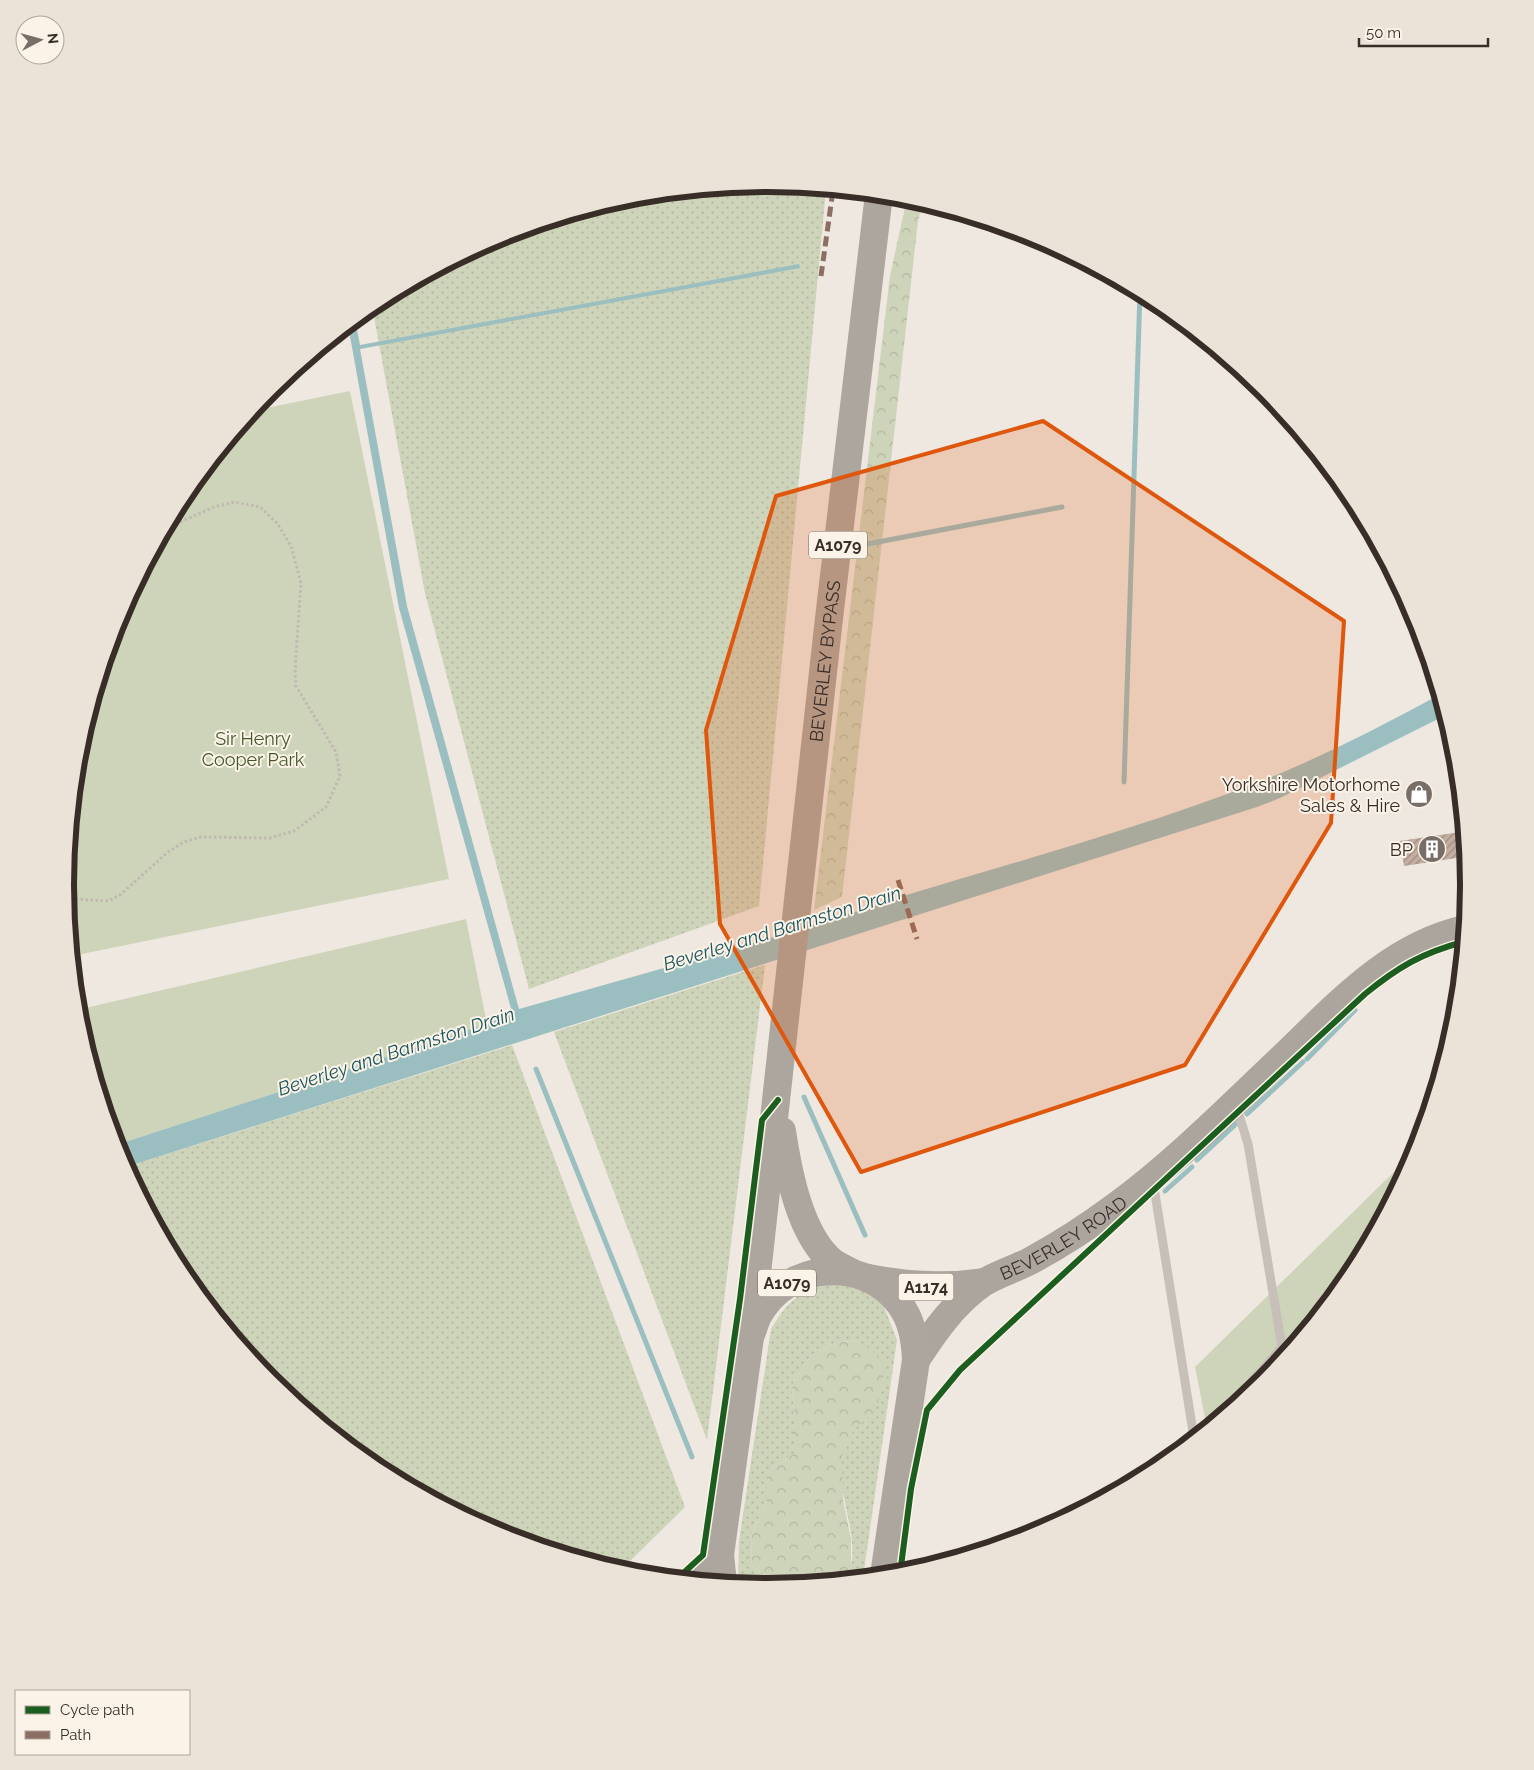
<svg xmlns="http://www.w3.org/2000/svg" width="1534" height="1770" font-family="Raleway,sans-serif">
<defs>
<pattern id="grass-dots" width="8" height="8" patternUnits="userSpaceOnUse" patternTransform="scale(1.25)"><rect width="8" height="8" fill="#ced4b9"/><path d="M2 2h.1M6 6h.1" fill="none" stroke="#b2b69f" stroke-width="1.8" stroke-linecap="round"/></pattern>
<pattern id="forest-crowns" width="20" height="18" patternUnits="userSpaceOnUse" patternTransform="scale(1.25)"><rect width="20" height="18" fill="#ced4b9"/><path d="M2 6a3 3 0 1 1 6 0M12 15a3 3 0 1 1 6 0" fill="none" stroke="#b2b69f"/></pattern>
<pattern id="building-hatch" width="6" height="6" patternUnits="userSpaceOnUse" patternTransform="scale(1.25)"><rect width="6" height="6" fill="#c3ada0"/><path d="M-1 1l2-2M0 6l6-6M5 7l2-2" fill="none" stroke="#9f8d82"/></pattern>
</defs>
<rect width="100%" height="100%" fill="#eee8e0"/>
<g fill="url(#grass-dots)">
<path d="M767,183L826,189L759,906L529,989L425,593L372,306L499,236L630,196Z"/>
<path d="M765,965L707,1440L554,1032Z"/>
<path d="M512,1045L685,1507L620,1571L498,1533L377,1469L270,1381L183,1275L126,1167Z"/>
<path d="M836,1283L863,1288L883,1304L897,1340L863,1578L844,1579C846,1575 850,1571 851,1566C860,1522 823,1476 853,1430C858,1424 867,1418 874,1413L858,1341L836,1342L810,1357L792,1385L794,1417V1453L767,1473V1501L752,1533L751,1566L783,1585L767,1587L738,1584L739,1541L771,1329C790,1298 800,1290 836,1283Z"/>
</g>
<g fill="url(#forest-crowns)">
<path d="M907,198L923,202L918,221L842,897L814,910L890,276Z"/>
<path d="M858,1341L884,1360L883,1388L874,1413L854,1429L842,1457L843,1500L851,1539V1567L844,1579L783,1585L751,1566L752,1533L767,1501V1473L794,1453V1417L792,1385L810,1357L836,1342Z"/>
</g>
<g fill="#ced4b9">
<path d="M350,391L449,879L72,956L65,885L79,748L119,616L183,495L252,411Z"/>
<path d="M466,919L487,1024L116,1145L78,1022L77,1010Z"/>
<path d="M1415,1155L1351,1275L1263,1382L1207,1428L1195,1367L1398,1168Z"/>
</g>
<path fill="#9bbfc0" d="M799,264L800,268L360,349L407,606L519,1009L767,939L884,903H893L900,897C1016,862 1135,829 1249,786C1314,761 1378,728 1439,695L1446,715L1280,798L1257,807L126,1167L116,1145L487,1024L512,1012L399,608L348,325L355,320L360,345Z"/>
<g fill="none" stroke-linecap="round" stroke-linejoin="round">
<g stroke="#9bbfc0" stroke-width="5">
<path d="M862,545L1062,507"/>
<path d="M1124,782L1140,292"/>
<path d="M1307,1059L1355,1010"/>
<path d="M536,1069L692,1457"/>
<path d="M804,1097L865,1235"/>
<path d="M1247,1114L1303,1062"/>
<path d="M1197,1160L1236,1124"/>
<path d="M1165,1191L1192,1167"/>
</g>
</g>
<path fill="url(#building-hatch)" d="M1460,832L1463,857L1404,866L1400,841Z"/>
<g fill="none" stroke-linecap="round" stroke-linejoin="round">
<path stroke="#c0b9b1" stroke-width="3" stroke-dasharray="2.5 2.5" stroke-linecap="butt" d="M66,896L75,899L108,901L120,895L168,852L184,842L201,837L270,838L294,831L326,807L340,776L336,752L296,686L295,670L301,583L291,546L277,523L260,507L234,502L214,507L166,528"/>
<g stroke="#c7c0b9" stroke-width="9">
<path d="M1231,1109L1240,1118L1248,1144L1282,1347"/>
<path d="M1153,1181L1194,1438"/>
<path d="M1222,1416L1282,1347"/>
</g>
<g stroke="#aca59e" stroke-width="28">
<path d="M868,1278C908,1286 944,1288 984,1282"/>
<path id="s1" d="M916,1360C934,1332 954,1303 983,1283C997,1274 1015,1269 1030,1261C1060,1245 1089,1226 1116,1206C1176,1162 1231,1106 1285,1055C1338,1004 1390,946 1465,929"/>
<path d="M697,1580L720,1555"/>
</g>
<g stroke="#aca69e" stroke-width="28">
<path d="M782,1131C788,1171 800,1237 834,1263C839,1266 845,1269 851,1272"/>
<path id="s2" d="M750,1337L828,627L879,194"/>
<path d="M723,1583L720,1555L750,1337C753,1330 755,1322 758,1316C786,1263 862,1255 899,1303C912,1320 915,1339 916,1360L884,1575"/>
</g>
<g stroke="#8d6e63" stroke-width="5" stroke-dasharray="10 5" stroke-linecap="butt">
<path d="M821,276L833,190"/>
<path d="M898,880L917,939"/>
</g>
<g stroke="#fbf3e7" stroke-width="9">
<g id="cycleway">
<path d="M900,1574L911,1489L927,1410L960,1370L1365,994C1398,967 1422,953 1463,942"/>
<path d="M678,1578L703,1555L740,1299L762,1120L778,1100"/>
</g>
</g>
<use href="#cycleway" stroke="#1b5e20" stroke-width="6"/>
</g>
<path fill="#df570d" fill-opacity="0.2" stroke="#df570d" stroke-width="4" stroke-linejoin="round" d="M1043,421L1344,621L1331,823L1185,1065L861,1172L720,924L706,730L776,496Z"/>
<defs>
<g id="shop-disc" transform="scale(1.4375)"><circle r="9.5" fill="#786e68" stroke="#fbf3e7"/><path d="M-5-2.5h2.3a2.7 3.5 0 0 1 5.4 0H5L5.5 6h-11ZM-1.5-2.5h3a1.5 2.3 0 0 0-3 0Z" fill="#fff"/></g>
<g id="building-disc" transform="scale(1.4375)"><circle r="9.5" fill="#786e68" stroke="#fbf3e7"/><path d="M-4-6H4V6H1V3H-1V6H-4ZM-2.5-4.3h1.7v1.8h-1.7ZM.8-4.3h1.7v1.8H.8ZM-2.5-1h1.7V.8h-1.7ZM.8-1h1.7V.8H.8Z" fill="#fff"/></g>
</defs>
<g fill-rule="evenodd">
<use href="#shop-disc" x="1419" y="794"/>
<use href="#building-disc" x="1432" y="849"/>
</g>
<g text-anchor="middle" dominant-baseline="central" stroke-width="4" stroke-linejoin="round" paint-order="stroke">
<g fill="#fbf3e7" stroke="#726861" stroke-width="1">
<rect x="809" y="531.5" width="58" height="27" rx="4"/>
<rect x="758" y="1269.5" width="58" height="27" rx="4"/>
<rect x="898.5" y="1273.5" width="55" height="27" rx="4"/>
</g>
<g font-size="16" font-weight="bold" fill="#382d27">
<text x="838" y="545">A1079</text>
<text x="787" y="1283">A1079</text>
<text x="926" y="1287">A1174</text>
</g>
<g font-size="18" fill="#382d27" stroke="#fbf3e7">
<text stroke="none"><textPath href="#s2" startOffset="680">BEVERLEY BYPASS</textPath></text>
<text stroke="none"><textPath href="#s1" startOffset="195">BEVERLEY ROAD</textPath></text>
</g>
<g font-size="18" fill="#445829" stroke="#fbf3e7">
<text x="253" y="738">Sir Henry<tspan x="253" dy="21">Cooper Park</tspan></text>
</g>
<g font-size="18" fill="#382d27" stroke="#fbf3e7" text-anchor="end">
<text x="1400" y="784">Yorkshire Motorhome<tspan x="1400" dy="21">Sales &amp; Hire</tspan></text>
<text x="1413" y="849">BP</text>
</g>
<g font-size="19" font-style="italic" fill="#19545d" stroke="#fbf3e7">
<text transform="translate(782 928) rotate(-17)">Beverley and Barmston Drain</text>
<text transform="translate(396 1051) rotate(-18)">Beverley and Barmston Drain</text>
</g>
</g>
<path d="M0 0H1534V1770H0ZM74 885a693 693 0 1 1 1386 0a693 693 0 1 1-1386 0Z" fill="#ebe3d8" fill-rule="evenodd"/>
<path fill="none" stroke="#382d27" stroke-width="6" d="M74 885a693 693 0 1 1 1386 0a693 693 0 1 1-1386 0Z"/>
<rect x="15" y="1690" width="175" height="65" fill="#fbf3e7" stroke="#ada49a"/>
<rect x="25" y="1706" width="25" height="8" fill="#1b5e20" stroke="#ada49a"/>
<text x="60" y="1715" font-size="15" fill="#382d27">Cycle path</text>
<rect x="25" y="1731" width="25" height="8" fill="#8d6e63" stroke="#ada49a"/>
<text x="60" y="1740" font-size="15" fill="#382d27">Path</text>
<g transform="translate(40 40) rotate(84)"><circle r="24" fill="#fbf3e7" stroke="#ada49a"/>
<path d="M0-4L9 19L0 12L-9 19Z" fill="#786e68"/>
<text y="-8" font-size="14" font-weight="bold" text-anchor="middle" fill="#382d27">N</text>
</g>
<path d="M1359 38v8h129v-8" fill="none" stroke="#382d27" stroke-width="2.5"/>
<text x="1366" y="38" font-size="15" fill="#382d27" stroke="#fbf3e7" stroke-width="4" paint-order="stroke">50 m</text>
</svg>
